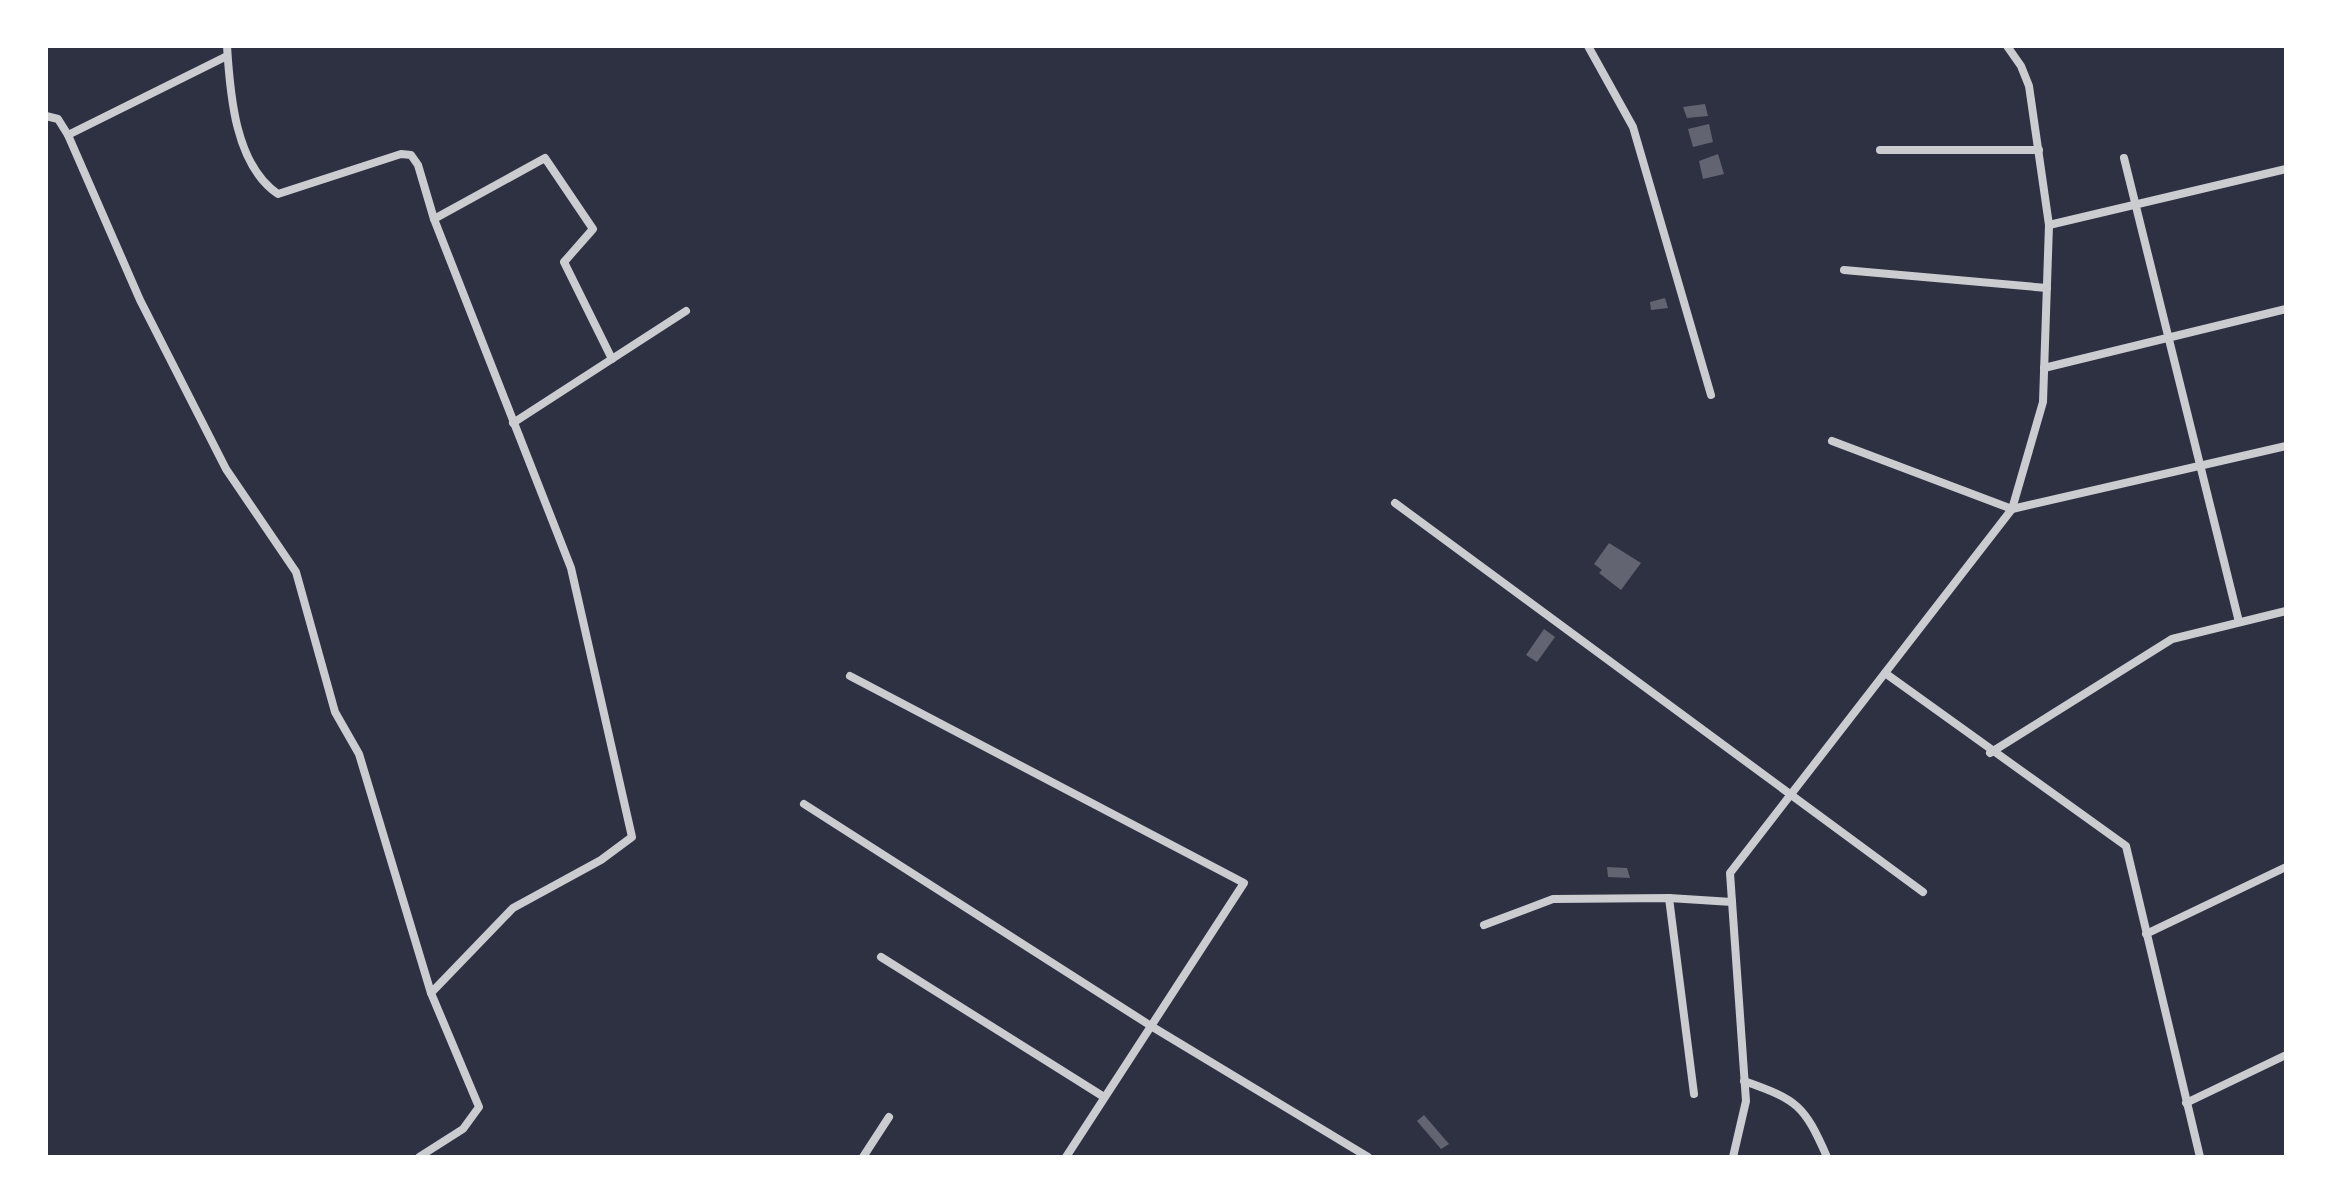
<svg xmlns="http://www.w3.org/2000/svg" width="2332" height="1203" font-family="Helvetica,sans-serif">
<rect width="100%" height="100%" fill="#2d3142"/>
<g fill="#626471">
<path d="M1705,104L1708,116L1687,118L1683,107Z"/>
<path d="M1709,124L1713,142L1693,147L1688,129Z"/>
<path d="M1718,154L1724,174L1703,179L1699,161Z"/>
<path d="M1665,298L1668,308L1651,310L1650,302Z"/>
<path d="M1609,543L1641,563L1621,590L1599,573L1602,570L1594,564Z"/>
<path d="M1544,629L1555,637L1537,662L1526,655Z"/>
<path d="M1607,867L1627,868L1630,878L1608,877Z"/>
<path d="M1424,1115L1449,1144L1441,1149L1417,1121Z"/>
</g>
<g fill="none" stroke-linecap="round" stroke-linejoin="round">
<g stroke="#caccd0" stroke-width="8">
<path d="M227,46C230,94 235,165 278,194L401,154L411,155L418,165L434,219L571,568L632,837L601,860L513,908L431,993L479,1107L463,1129L419,1157"/>
<path d="M1588,46L1633,127L1711,395"/>
<path d="M46,116L58,119L68,135L140,300L226,469L296,572L335,712L359,754L431,993"/>
<path d="M68,135L227,56"/>
<path d="M1880,150H2039"/>
<path d="M2124,158L2239,622"/>
<path d="M434,219L545,158L593,229L564,262L612,359"/>
<path d="M2049,225L2286,169"/>
<path d="M1844,270L2047,288"/>
<path d="M2044,368L2286,309"/>
<path d="M513,423L686,311"/>
<path d="M1832,441L2012,509L2286,446"/>
<path d="M1395,503L1923,892"/>
<path d="M1885,673L2126,846L2200,1157"/>
<path d="M850,676L1244,883L1066,1157"/>
<path d="M1990,753L2172,639L2286,611"/>
<path d="M804,804L1151,1026L1368,1157"/>
<path d="M1669,898L1694,1094"/>
<path d="M1484,925L1553,899L1669,898L1732,902"/>
<path d="M2146,934L2286,867"/>
<path d="M881,957L1104,1097"/>
<path d="M1744,1081C1798,1100 1804,1105 1827,1157"/>
<path d="M2186,1103L2286,1055"/>
<path d="M863,1157L889,1117"/>
<path d="M1733,1157L1746,1101L1730,873L2012,509L2043,402L2049,225L2029,86L2021,66L2007,46"/>
</g>
</g>
<rect width="2332" height="1203" fill="none" stroke="#ffffff" stroke-width="96"/>
</svg>
